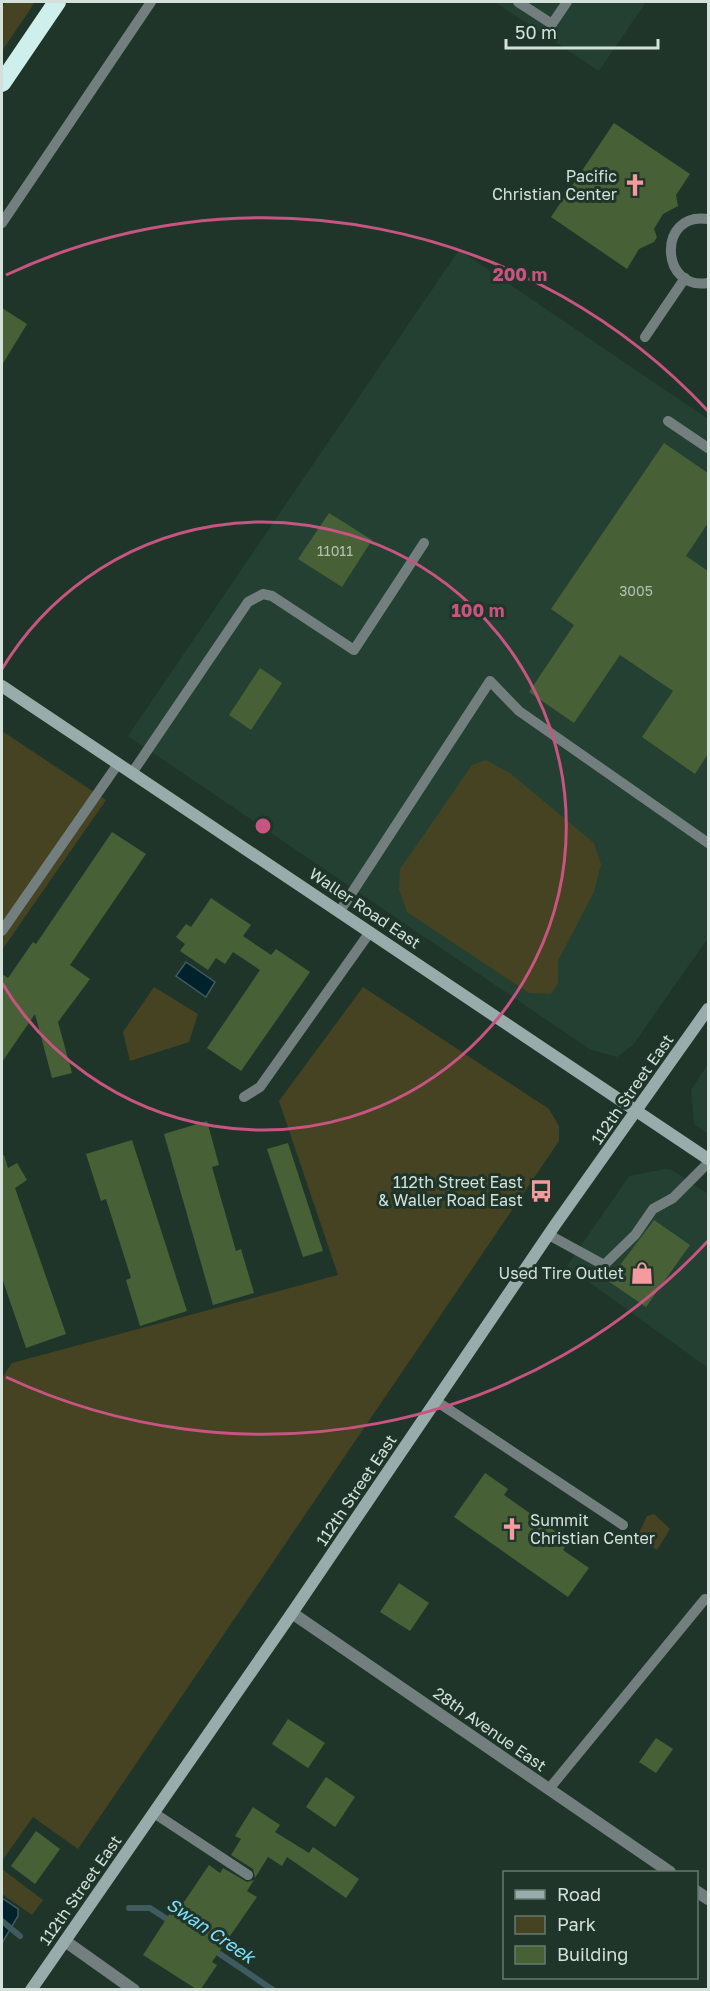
<svg xmlns="http://www.w3.org/2000/svg" width="710" height="1991" font-family="'Golos Text',sans-serif">
<rect width="100%" height="100%" fill="#1f352a"/>
<g fill="#234032">
<path d="M495,2H646L599,71Z"/>
<path d="M459,250L708,419V938L633,1045L617,1057L591,1050L128,736Z"/>
<path d="M708,1064V1134L694,1124L691,1090Z"/>
<path d="M665,1169L672,1170L708,1194V1368L567,1266L629,1176Z"/>
</g>
<g fill="#454321">
<path d="M6,2H35L2,51V8Z"/>
<path d="M2,731L106,800L2,950Z"/>
<path d="M486,760L510,773L594,843L601,864L594,892L558,961V983L551,994L529,993L407,912L399,889L400,869L472,765Z"/>
<path d="M154,987L198,1014L189,1042L130,1061L123,1032Z"/>
<path d="M363,987L549,1109L559,1126V1141L78,1849L33,1817L2,1861V1378L12,1363L338,1275L279,1101Z"/>
<path d="M654,1514L670,1529L657,1550L637,1537L647,1516Z"/>
<path d="M2,1869L43,1900L32,1915L2,1894Z"/>
</g>
<g fill="#00222b" stroke="#405b60" stroke-width="1.5">
<path d="M186,962L215,982L206,997L176,976Z"/>
<path d="M2,1898L18,1909V1916L2,1943Z"/>
</g>
<g fill="none" stroke-linecap="round" stroke-linejoin="round">
<g stroke="#405b60" stroke-width="6">
<path d="M129,1908H150L173,1923"/>
<path d="M2,1921L20,1936"/>
<path d="M214,1950L273,1990"/>
</g>
</g>
<g fill="#486036">
<path d="M614,123L690,174L676,195L678,206L663,214L654,229L657,237L654,242L639,249L627,269L551,217Z"/>
<path d="M2,308L27,324L2,365Z"/>
<path d="M664,443L708,473V523L686,556L708,571V754L695,774L642,737L673,691L620,655L574,723L529,692L574,625L551,609Z"/>
<path d="M329,513L372,540L342,587L298,559Z"/>
<path d="M260,668L282,683L251,730L229,715Z"/>
<path d="M112,832L146,854L70,965L90,979L58,1022L72,1073L52,1078L35,1014L2,1062V974L8,978L33,942L36,944Z"/>
<path d="M211,898L251,925L243,936L271,955L276,949L310,972L241,1071L207,1048L260,970L233,952L225,964L216,958L208,970L180,951L185,944L176,937L186,924L191,927Z"/>
<path d="M207,1121L219,1165L212,1167L236,1251L241,1249L254,1293L213,1305L164,1134Z"/>
<path d="M132,1140L187,1311L140,1326L126,1280L131,1278L106,1199L101,1201L86,1154Z"/>
<path d="M288,1143L323,1251L303,1257L267,1149Z"/>
<path d="M4,1155L8,1168L17,1163L27,1180L15,1188L66,1334L26,1348L2,1278V1156Z"/>
<path d="M654,1220L690,1245L646,1307L608,1281Z"/>
<path d="M485,1473L508,1489L504,1495L569,1541L563,1550L589,1568L568,1597L454,1517Z"/>
<path d="M399,1583L429,1603L410,1631L380,1612Z"/>
<path d="M288,1719L325,1743L308,1768L272,1744Z"/>
<path d="M656,1738L673,1749L656,1773L639,1762Z"/>
<path d="M326,1777L355,1797L335,1827L306,1807Z"/>
<path d="M253,1807L280,1825L275,1832L309,1853L313,1847L359,1879L346,1898L287,1857L282,1866L268,1857L255,1878L253,1869L231,1855L241,1839L235,1836Z"/>
<path d="M36,1831L60,1849L35,1884L11,1866Z"/>
<path d="M209,1865L220,1873L223,1868L247,1882L254,1880L247,1891L257,1897L212,1962L217,1965L201,1989H196L143,1955L179,1899L184,1902Z"/>
</g>
<g fill="none" stroke-linecap="round" stroke-linejoin="round">
<g stroke="#727f7e" stroke-width="10">
<path d="M518,2L552,24L567,2"/>
<path d="M708,219C657,211 660,291 708,283"/>
<path d="M2,223L151,2"/>
<path d="M645,337L685,278"/>
<path d="M668,421L708,448"/>
<path d="M132,773L248,602L263,594L272,596L354,650L424,543"/>
<path d="M340,911L490,681L519,711L708,843"/>
<path d="M2,931L118,764"/>
<path d="M244,1097L260,1087L370,932"/>
<path d="M549,1235L604,1265L635,1235L653,1209L673,1198L708,1163"/>
<path d="M436,1401L623,1525"/>
<path d="M549,1789L705,1599"/>
<path d="M154,1813L248,1875"/>
</g>
<g stroke="#727f7e" stroke-width="12">
<path d="M292,1613L670,1872"/>
<path d="M696,1891L708,1899"/>
<path d="M65,1941L134,1990"/>
</g>
<g stroke="#97acab" stroke-width="12">
<path d="M2,686L708,1159"/>
<path d="M31,1990L292,1613L555,1225L708,1009"/>
</g>
<path stroke="#ceefec" stroke-width="18" d="M2,83L57,2"/>
</g>
<g fill="none" stroke="#c75481" stroke-width="3">
<path d="M2 669A304 304 0 1 1 2 983"/>
<path d="M708 1241A608 608 0 0 1 6 1377M6 275A608 608 0 0 1 708 411"/>
</g>
<defs>
<g id="church-bare" transform="scale(1.8)"><path d="M-1.2-6h2.4v3.5h3.3v2.4h-3.3V6h-2.4V-.1h-3.3v-2.4h3.3Z" fill="#f59b9d" stroke="#1f352a" stroke-width="2.5" paint-order="stroke"/></g>
<g id="bus-bare" transform="scale(1.8)"><path d="M-5-6H5V4H4V6H2V4H-2V6H-4V4H-5ZM-3.5-4V0h7V-4ZM-3.5 1.2v1.5H-2V1.2ZM2 1.2v1.5H3.5V1.2Z" fill="#f59b9d" stroke="#1f352a" stroke-width="2.5" paint-order="stroke"/></g>
<g id="shop-bare" transform="scale(1.8)"><path d="M-5-2.5h2.3a2.7 3.5 0 0 1 5.4 0H5L5.5 6h-11ZM-1.5-2.5h3a1.5 2.3 0 0 0-3 0Z" fill="#f59b9d" stroke="#1f352a" stroke-width="2.5" paint-order="stroke"/></g>
</defs>
<g fill-rule="evenodd">
<use href="#church-bare" x="635" y="185"/>
<use href="#bus-bare" x="541" y="1191"/>
<use href="#shop-bare" x="642" y="1273"/>
<use href="#church-bare" x="512" y="1529"/>
</g>
<g text-anchor="middle" dominant-baseline="central" stroke-width="6" stroke-linejoin="round" paint-order="stroke">
<g font-size="14" fill="#b1c1b1">
<text x="335" y="550">11011</text>
<text x="636" y="590">3005</text>
</g>
<g font-size="16" fill="#d4e1da" stroke="#1f352a" text-anchor="end">
<text x="617" y="176">Pacific<tspan x="617" dy="18">Christian Center</tspan></text>
<text x="523" y="1182">112th Street East<tspan x="523" dy="18">&amp; Waller Road East</tspan></text>
<text x="624" y="1273">Used Tire Outlet</text>
<text x="530" y="1520" text-anchor="start">Summit<tspan x="530" dy="18">Christian Center</tspan></text>
</g>
<g font-size="16" fill="#d4e1da" stroke="#1f352a">
<text transform="translate(365 908) rotate(34)">Waller Road East</text>
<text transform="translate(632 1089) rotate(-55)">112th Street East</text>
<text transform="translate(356 1490) rotate(-56)">112th Street East</text>
<text transform="translate(490 1729) rotate(35)">28th Avenue East</text>
<text transform="translate(80 1890) rotate(-55)">112th Street East</text>
</g>
<g font-size="18" font-style="italic" fill="#7edffc" stroke="#1f352a">
<text transform="translate(211 1930) rotate(34)">Swan Creek</text>
</g>
</g>
<circle cx="263" cy="826" r="9" fill="#c75481" stroke="#1f352a" stroke-width="3"/>
<g font-size="18" text-anchor="middle" font-weight="bold" fill="#c75481" stroke="#1f352a" stroke-width="6" stroke-linejoin="round" paint-order="stroke">
<text x="520" y="281">200 m</text>
<text x="478" y="617">100 m</text>
</g>
<rect width="710" height="1991" fill="none" stroke="#d4e1da" stroke-width="6"/>
<rect x="503" y="1871" width="195" height="108" fill="#1f352a" stroke="#677a70" stroke-width="1.5"/>
<rect x="515" y="1890" width="30" height="9" fill="#97acab" stroke="#677a70" stroke-width="1.5"/>
<text x="557" y="1901" font-size="18" fill="#d4e1da">Road</text>
<rect x="515" y="1916" width="30" height="18" fill="#454321" stroke="#677a70" stroke-width="1.5"/>
<text x="557" y="1931" font-size="18" fill="#d4e1da">Park</text>
<rect x="515" y="1946" width="30" height="18" fill="#486036" stroke="#677a70" stroke-width="1.5"/>
<text x="557" y="1961" font-size="18" fill="#d4e1da">Building</text>
<path d="M506 39v9h152v-9" fill="none" stroke="#d4e1da" stroke-width="3"/>
<text x="515" y="39" font-size="18" fill="#d4e1da" stroke="#1f352a" stroke-width="4.5" paint-order="stroke">50 m</text>
</svg>
